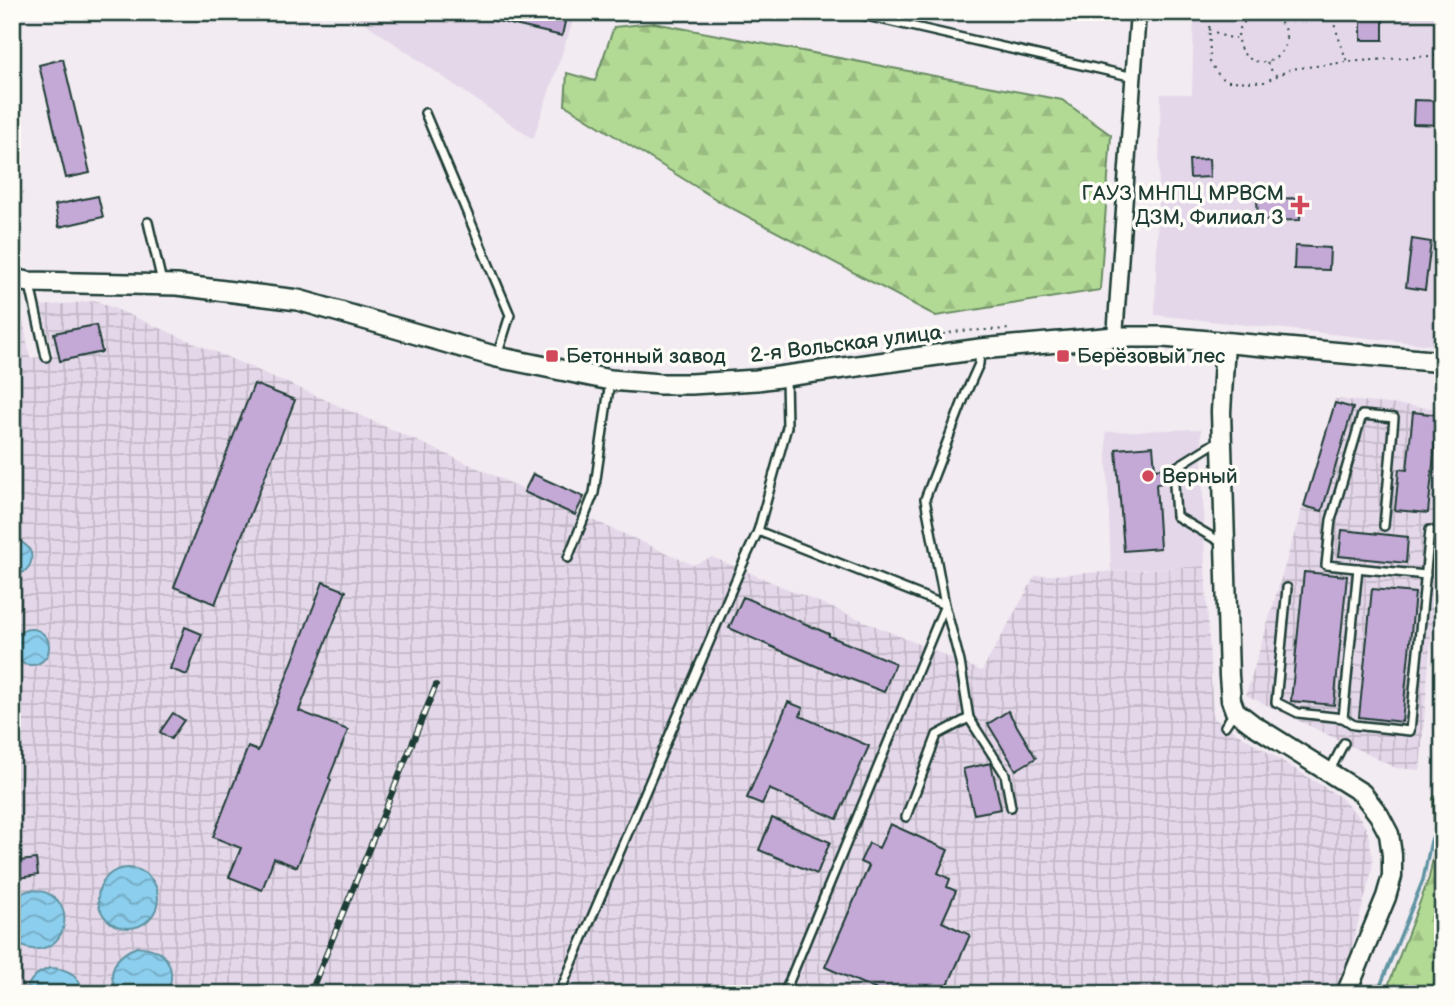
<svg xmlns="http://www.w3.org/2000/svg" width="1455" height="1006" font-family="'Balsamiq Sans',sans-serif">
<defs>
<pattern id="industrial-grid" width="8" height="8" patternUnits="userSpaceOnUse" patternTransform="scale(1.75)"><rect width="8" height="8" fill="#e4d7e9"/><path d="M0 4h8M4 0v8" fill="none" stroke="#c3b9c8"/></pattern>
<pattern id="forest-firs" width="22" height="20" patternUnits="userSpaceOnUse" patternTransform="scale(1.75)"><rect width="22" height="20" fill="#b3da95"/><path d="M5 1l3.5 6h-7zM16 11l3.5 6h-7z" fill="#9abc81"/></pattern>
<pattern id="water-waves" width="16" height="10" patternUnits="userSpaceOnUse" patternTransform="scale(1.75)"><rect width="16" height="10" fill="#8cceed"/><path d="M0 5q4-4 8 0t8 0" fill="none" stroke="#72a8c1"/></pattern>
</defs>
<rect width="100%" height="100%" fill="#f2ebf1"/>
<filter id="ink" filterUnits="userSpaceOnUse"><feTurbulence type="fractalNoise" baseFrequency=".0143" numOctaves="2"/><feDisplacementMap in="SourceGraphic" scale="14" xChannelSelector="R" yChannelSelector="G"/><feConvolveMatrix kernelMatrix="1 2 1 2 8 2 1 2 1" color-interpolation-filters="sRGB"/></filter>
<g filter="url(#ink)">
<g fill="#e4d7e9">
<path d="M349,12H576L533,139Z"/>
<path d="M1194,12H1443V346L1155,315L1161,94H1192Z"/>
<path d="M1201,429L1205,566L1111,571L1106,432Z"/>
</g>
<g fill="url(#industrial-grid)">
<path d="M97,301L308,392L693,565L712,557L982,671L1035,576L1205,566L1213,718L1340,797L1361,819L1368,833L1373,860L1372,870L1349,958L1335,994H12V313L23,319L30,358L54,356L41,306Z"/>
<path d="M1335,399L1443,409V492L1420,770L1396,768L1246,695Z"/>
</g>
<g fill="url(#forest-firs)" stroke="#698c64" stroke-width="2">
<path d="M654,23L1062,100L1111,135L1100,290L936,316L722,203L565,105L567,73L595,81L614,27Z"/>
<path d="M1443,792V994H1385L1429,878L1435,848L1433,798Z"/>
</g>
<g fill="url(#water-waves)" stroke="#6094a3" stroke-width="2">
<path d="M12,540C38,542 38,573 12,576Z"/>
<circle cx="31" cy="647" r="18"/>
<circle cx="128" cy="898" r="30"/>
<path d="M30,890C80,890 71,953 32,949C24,948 17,944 12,938V900L19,894Z"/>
<path d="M137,947C166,947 178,967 167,994H118C105,972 115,955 137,947Z"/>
<path d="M50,968C68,968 80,975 84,994H26C28,979 37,973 50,968Z"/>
</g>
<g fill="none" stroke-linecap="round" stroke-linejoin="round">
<path stroke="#6094a3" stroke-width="3.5" d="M1377,994L1423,880L1431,841L1436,829L1443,828"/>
</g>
<g fill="#c4a9d7" stroke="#1f3d34" stroke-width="2">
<path d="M495,12H567L562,36L493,20Z"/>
<rect x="1361" y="12" width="22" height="28"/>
<path d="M63,59L90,173L66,178L39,65Z"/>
<path d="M1414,100L1443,101V125L1413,124Z"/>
<path d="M1209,159L1210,177L1190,178L1189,160Z"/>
<path d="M98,196L103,217L59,227L55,205Z"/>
<path d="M1300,198V220L1258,221L1257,199Z"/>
<path d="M1412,239L1431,242L1425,290L1406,287Z"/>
<path d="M1295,246L1330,248L1329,270L1294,269Z"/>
<path d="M96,325L102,352L60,361L54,333Z"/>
<path d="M254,384L295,400L215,604L174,587Z"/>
<path d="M1335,403L1353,408L1322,511L1304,506Z"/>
<path d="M1413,412L1438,415L1428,513L1395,510L1399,469L1407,470Z"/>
<path d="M1153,446L1155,469L1161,468L1163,483L1156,484L1160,548L1124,551L1116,449Z"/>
<path d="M533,474L584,497L575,515L524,492Z"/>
<path d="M1342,530L1408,537L1406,563L1339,556Z"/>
<path d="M1304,572L1347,576L1334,705L1291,701Z"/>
<path d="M323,582L346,591L299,711L348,730L329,778L331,780L297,867L274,858L262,890L229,877L241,848L213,837L248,747L258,751Z"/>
<path d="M1372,589L1415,593L1402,722L1359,717Z"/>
<path d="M743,597L829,634V636L895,663L884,692L816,666L729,628Z"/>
<path d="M185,627L202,634L187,675L170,669Z"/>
<path d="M788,702L803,708L800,716L869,746L837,819L769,789L762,804L747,798Z"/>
<path d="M1008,711L1036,758L1016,770L988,724Z"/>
<path d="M173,713L184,720L171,739L160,732Z"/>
<path d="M991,763L1001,809L974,814L963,769Z"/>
<path d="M772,818L830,842L817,874L759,850Z"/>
<path d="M890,824L948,850L938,873L950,879L947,887L956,891L942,922L970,935L944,994H886L825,967L869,866L860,862L869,843L879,848Z"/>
<path d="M36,859L38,875L12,879V862Z"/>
</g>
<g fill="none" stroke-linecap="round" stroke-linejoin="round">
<g stroke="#1f3d34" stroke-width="12">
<g id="service">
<path d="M849,12L1134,77"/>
<path d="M425,113L510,315L497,356"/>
<path d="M148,222L162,282"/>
<path d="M30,285L46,357"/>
<path d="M1218,441L1173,469L1176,516L1224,544"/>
<path d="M1384,526L1394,418L1362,415L1331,520L1326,565L1426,575"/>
<path d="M758,531L945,605L960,662L969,718L1005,774L1011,807"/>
<path d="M568,558L594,493L610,381"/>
<path d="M1287,588L1276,702L1298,713L1343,718L1354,725L1410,731L1430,530"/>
<path d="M1343,718L1358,568"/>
<path d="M1225,726L1235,711"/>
<path d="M1329,772L1344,743"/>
<path d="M906,817L937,735L969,718"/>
<path d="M559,994L740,570L758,531L787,427L786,377"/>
<path d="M784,994L945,605L925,499L966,393L979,364L980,349"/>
</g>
</g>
<g stroke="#1f3d34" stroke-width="19">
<path id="minor" d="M1115,337L1138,12"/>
</g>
<g stroke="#1f3d34" stroke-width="23">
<path id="tertiary" d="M1225,343L1221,412L1229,676L1231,700L1235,711L1252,724L1362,793L1379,815L1389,834L1392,855V876L1386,897L1346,994"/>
</g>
<g stroke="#1f3d34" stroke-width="24">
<path id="secondary" d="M12,279L29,282L177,285L298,300L497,357L610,380L660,384H691L757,380L980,349L1115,337H1164L1443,362"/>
</g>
<g stroke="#1f3d34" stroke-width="2" stroke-dasharray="2 5" stroke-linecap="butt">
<path d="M1209,12L1210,62L1220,77L1228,81L1264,82L1291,69L1347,62"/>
<path d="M1330,12L1347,62L1443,55"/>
<circle cx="1262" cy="38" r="24"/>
<path d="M1209,29L1225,37L1236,38"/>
<path d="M1267,63L1272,71L1276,75"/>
<path d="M895,344L919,338L960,331L1011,329"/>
</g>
<use href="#service" stroke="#fdfcf7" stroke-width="7"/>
<use href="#minor" stroke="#fdfcf7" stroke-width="14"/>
<use href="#tertiary" stroke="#fdfcf7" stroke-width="18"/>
<use href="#secondary" stroke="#fdfcf7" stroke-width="19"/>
<g stroke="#1f3d34" stroke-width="6">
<path id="rail" d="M310,994L436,685"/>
</g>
<use href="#rail" stroke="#fdfcf7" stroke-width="3.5" stroke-dasharray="10" stroke-linecap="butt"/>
</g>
</g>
<g fill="#d1495b" stroke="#fdfcf7" stroke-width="2.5">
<path d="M1296.5 194.5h7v7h7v7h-7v7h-7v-7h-7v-7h7z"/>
<rect x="545" y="349" width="14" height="14" rx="3.5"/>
<rect x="1056" y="349" width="14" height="14" rx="3.5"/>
<circle cx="1148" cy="476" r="7"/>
</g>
<g text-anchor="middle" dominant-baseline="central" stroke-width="7" stroke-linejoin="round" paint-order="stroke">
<g font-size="21" fill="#1f3d34" stroke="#fdfcf7" text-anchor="start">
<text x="1284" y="193" text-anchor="end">ГАУЗ МНПЦ МРВСМ<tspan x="1284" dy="24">ДЗМ, Филиал 3</tspan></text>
<text x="566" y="356">Бетонный завод</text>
<text x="1077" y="356">Берёзовый лес</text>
<text x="1162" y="476">Верный</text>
</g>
<g font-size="21" fill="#1f3d34" stroke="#fdfcf7">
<text transform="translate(846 344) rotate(-7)">2-я Вольская улица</text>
</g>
</g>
<rect width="1455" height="1006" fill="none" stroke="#fdfcf7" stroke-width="42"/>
<rect x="21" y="21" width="1413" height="964" fill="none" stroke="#1f3d34" stroke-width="2.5" filter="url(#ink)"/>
</svg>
